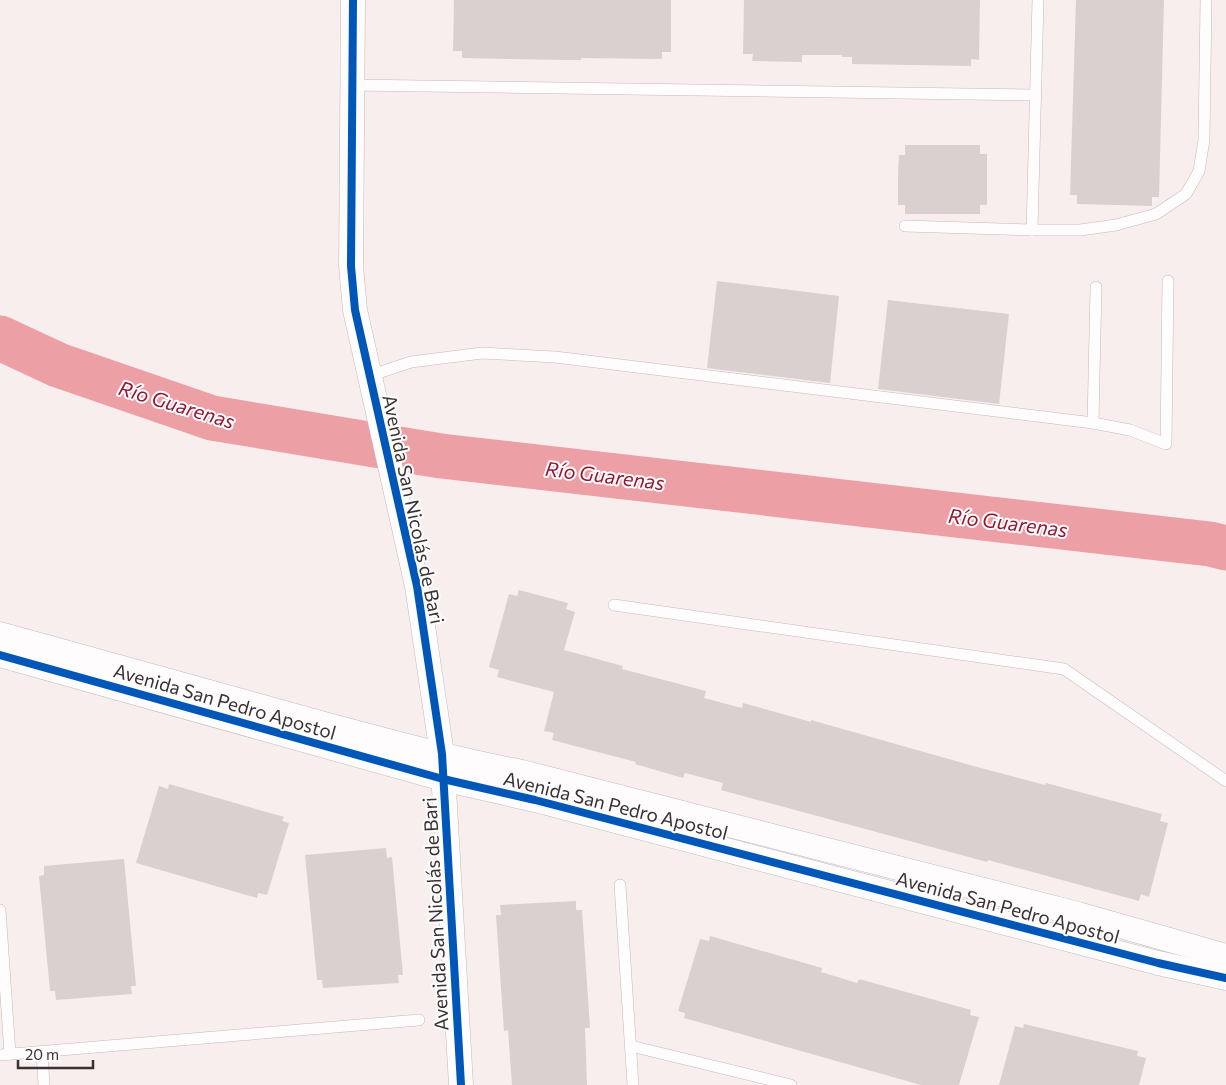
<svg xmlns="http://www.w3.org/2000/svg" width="1226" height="1085" font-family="Commissioner,sans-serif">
<rect width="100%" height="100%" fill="#f9eeee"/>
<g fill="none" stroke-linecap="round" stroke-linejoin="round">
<path stroke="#eca0a6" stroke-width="45" d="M0,338L58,365L212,418L441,456L1210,544L1226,548"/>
</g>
<g fill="#dad0d0">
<path d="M454,0H671V52H662V59L581,58V60H565L462,58V51H453Z"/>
<path d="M744,0H980L979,60L971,59V66L852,64V57H842V55H802V62L752,61L753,54H743Z"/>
<path d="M1076,0H1164L1159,197H1152V206L1077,204V195H1070Z"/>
<path d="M905,145H980V154H987V205H980V214H905V205H898V173L899,155H905Z"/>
<path d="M717,281L839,296L830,383L707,368Z"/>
<path d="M888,300L1009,314L999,404L878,389Z"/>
<path d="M519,590L568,603L566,609L575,612L564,650L623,666L622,669L706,691L704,698L742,708L743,703L811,722V720L977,767L1045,785L1046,783L1162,814L1160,821L1168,823L1149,897L1141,894L1139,901L988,860L987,862L721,790L723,783L685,773L683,778L635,764L636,762L552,740L554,733L544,731L554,692L497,677L499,670L489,667L509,594L517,596Z"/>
<path d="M169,784L284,817L282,821L289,823L267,895L258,893L257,898L136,863L159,786L168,789Z"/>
<path d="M386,848L387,858L392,857L403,975H398L399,983L323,988L322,980H317L305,855Z"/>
<path d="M124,859L136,986H131L132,994L56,1000L55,991H50L39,876L44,875V866Z"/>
<path d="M576,901V910H582L590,1028H585L587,1085H512L508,1030L504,1031L496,915H501L500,905Z"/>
<path d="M710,936L822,968L821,972L857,983L859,979L971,1010L970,1015L979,1017L959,1085H921L684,1018L685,1013L678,1011L700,939L709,941Z"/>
<path d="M1024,1024L1138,1051L1137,1056L1146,1058L1139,1085H999L1015,1026L1023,1028Z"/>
</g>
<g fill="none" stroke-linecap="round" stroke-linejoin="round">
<g stroke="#c3baba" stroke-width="12">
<g id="lane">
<path d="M352,85L1034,95"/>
<path d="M905,226L1032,230H1080L1116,225L1156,214L1186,194L1199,171L1204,140L1206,0"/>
<path d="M1032,230L1038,0"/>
<path d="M369,376L411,362L482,353L555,357L1093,423L1130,430L1166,444L1168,281"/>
<path d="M1093,423L1096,287"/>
<path d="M614,605L1064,669L1226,781"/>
<path d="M620,885L633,1085"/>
<path d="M0,910L10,1054"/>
<path d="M631,1046L791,1085"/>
<path d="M42,1052L44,1085"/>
<path d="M0,1055L419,1020"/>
</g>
</g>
<g stroke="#c3baba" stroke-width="25">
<g id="street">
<path d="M353,0L351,266L355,310L417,586L442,754L461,1085"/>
<path d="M0,634C109,664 218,695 328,725C392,742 457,760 522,772L1078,914L1226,956"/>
<path d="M0,655L443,779L535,800L1158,963L1226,978"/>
</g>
</g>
<use href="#lane" stroke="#fefcfc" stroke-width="11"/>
<use href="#street" stroke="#fefcfc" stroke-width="24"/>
<g stroke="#fcfcfc" stroke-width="11">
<g id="cycleway">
<path d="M353,0L351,266L355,310L417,586L442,754L461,1085"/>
<path d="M0,655L443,779L535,800L1158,963L1226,978"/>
</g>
</g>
<use href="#cycleway" stroke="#0057b8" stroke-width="8"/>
</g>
<g text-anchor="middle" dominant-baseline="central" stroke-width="4" stroke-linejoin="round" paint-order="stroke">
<g font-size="19" fill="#3b3132" stroke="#fcfcfc">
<text transform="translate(414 509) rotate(78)">Avenida San Nicolás de Bari</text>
<text transform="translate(225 701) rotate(16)">Avenida San Pedro Apostol</text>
<text transform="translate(616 805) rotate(14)">Avenida San Pedro Apostol</text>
<text transform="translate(1008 907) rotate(15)">Avenida San Pedro Apostol</text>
<text transform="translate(435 914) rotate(-93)">Avenida San Nicolás de Bari</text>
</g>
<g font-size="20" font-style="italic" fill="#931632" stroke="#fcfcfc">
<text transform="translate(177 404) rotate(17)">Río Guarenas</text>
<text transform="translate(605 475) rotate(7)">Río Guarenas</text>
<text transform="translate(1008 522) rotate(7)">Río Guarenas</text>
</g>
</g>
<path d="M18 1060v8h75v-8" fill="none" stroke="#3b3132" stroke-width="2.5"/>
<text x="25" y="1060" font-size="15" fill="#3b3132" stroke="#fcfcfc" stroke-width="4" paint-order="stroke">20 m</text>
</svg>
